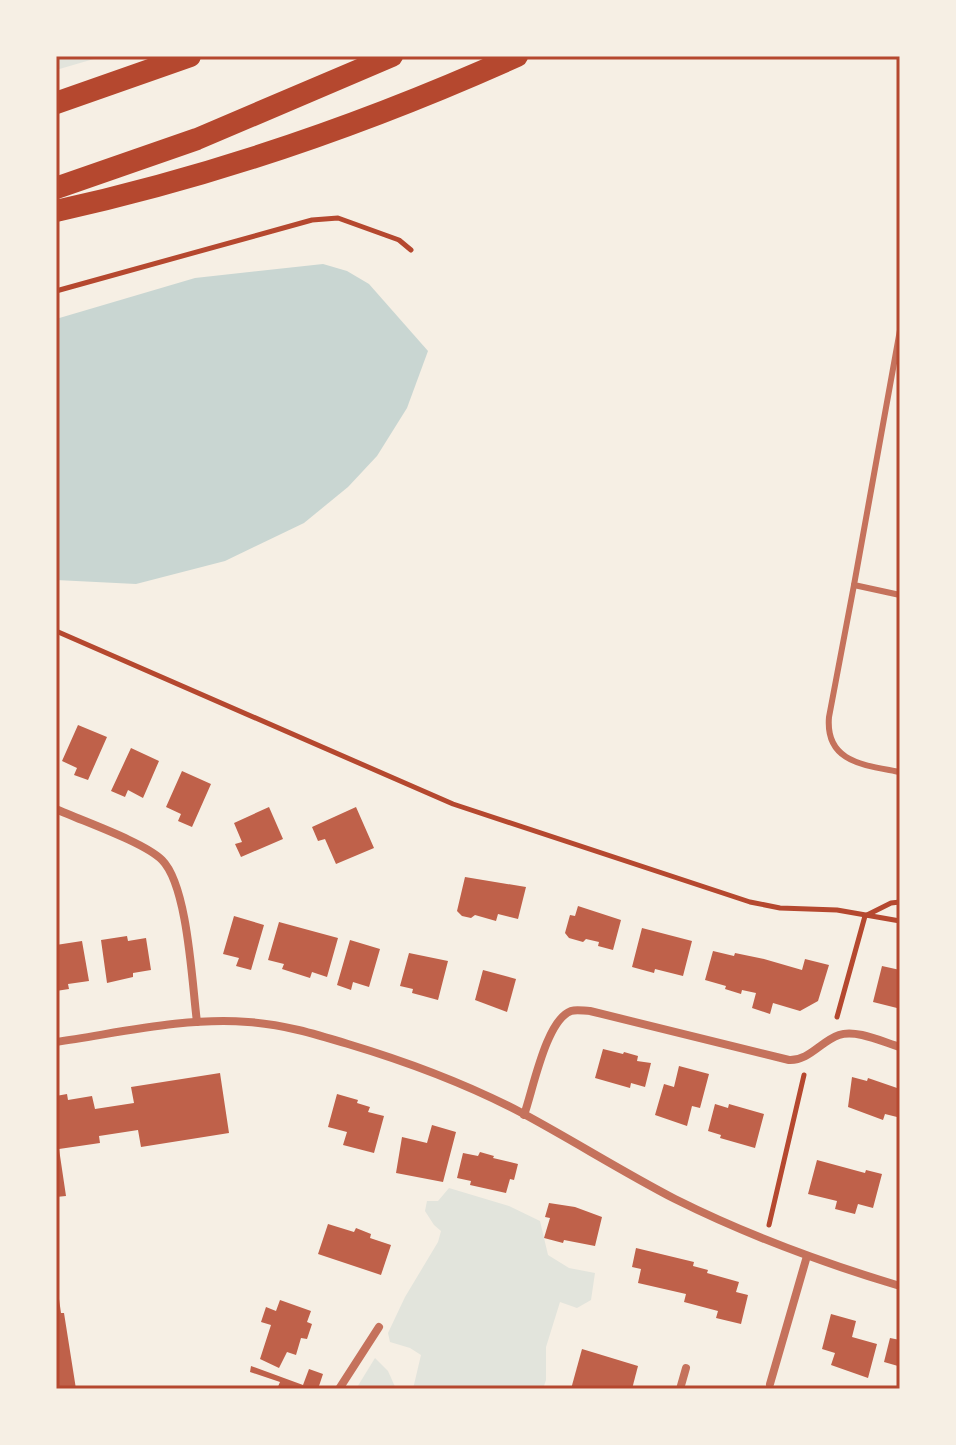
<svg xmlns="http://www.w3.org/2000/svg" width="956" height="1445" font-family="Quicksand,sans-serif">
<rect width="100%" height="100%" fill="#f6efe4"/>
<g fill="#e2e4dc">
<path d="M56,56H104L56,70Z"/>
<path d="M449,1188L509,1206L540,1221L548,1255L569,1268L595,1273L591,1300L577,1308L560,1302L546,1347V1380L543,1389H413L421,1355L410,1348L390,1342L388,1333L405,1297L438,1242L441,1231L434,1225L425,1211L427,1201H438Z"/>
<path d="M375,1358L388,1371L396,1389H356Z"/>
</g>
<path fill="#c9d6d2" d="M323,264L347,271L369,284L428,351L407,408L377,456L348,487L304,523L225,561L136,584L56,580V319L195,278Z"/>
<g fill="#bf614a">
<path d="M78,725L107,737L88,780L74,775L77,768L62,761Z"/>
<path d="M131,748L159,761L143,798L128,790L125,797L111,791Z"/>
<path d="M182,771L211,784L192,827L178,821L181,814L166,807Z"/>
<path d="M269,807L283,839L241,857L235,844L242,842L234,823Z"/>
<path d="M356,807L374,848L336,864L325,839L318,841L312,827Z"/>
<path d="M465,877L526,887L518,919L498,914L496,921L475,915L471,918L462,916L457,911Z"/>
<path d="M578,906L621,920L613,950L598,946L599,942L586,939L583,942L569,938L565,933L570,915L575,916Z"/>
<path d="M234,916L264,925L251,970L236,966L239,958L223,954Z"/>
<path d="M279,922L338,938L327,977L312,972L310,978L282,969L284,964L268,960Z"/>
<path d="M642,928L692,941L683,976L655,969L654,973L632,967Z"/>
<path d="M127,936L128,941L146,938L151,970L133,973V977L107,983L101,940Z"/>
<path d="M350,940L380,949L369,987L353,982L351,990L337,985Z"/>
<path d="M82,941L89,981L68,984L69,989L56,991V945Z"/>
<path d="M713,951L734,956L735,953L764,959L802,970L805,959L829,965L818,1001L800,1011L773,1003L770,1014L752,1008L756,993L742,990L741,994L725,989L726,986L705,980Z"/>
<path d="M409,953L448,961L438,1000L412,993L413,989L400,986Z"/>
<path d="M882,966L900,970V1006L897,1008L873,1002Z"/>
<path d="M483,970L516,979L507,1012L475,1000Z"/>
<path d="M603,1049L623,1054L624,1052L638,1056L637,1061L651,1063L645,1087L631,1083L630,1088L595,1078Z"/>
<path d="M679,1066L709,1074L700,1108L692,1106L687,1126L655,1115L664,1084L674,1087Z"/>
<path d="M220,1073L229,1133L141,1147L138,1130L99,1136L100,1143L59,1149L66,1196L56,1197V1096L67,1094L68,1100L92,1096L95,1109L134,1103L131,1087Z"/>
<path d="M852,1077L867,1081L868,1078L900,1089L897,1117L885,1114L883,1120L848,1107Z"/>
<path d="M337,1094L358,1100L357,1103L370,1107L368,1112L384,1116L374,1153L343,1145L347,1132L328,1127Z"/>
<path d="M715,1104L728,1108L729,1104L764,1114L755,1148L720,1138L721,1135L708,1131Z"/>
<path d="M432,1125L456,1132L443,1182L396,1173L402,1137L427,1143Z"/>
<path d="M480,1152L494,1156L493,1158L518,1164L514,1180L510,1179L506,1193L470,1185L471,1181L457,1178L463,1153L478,1156Z"/>
<path d="M817,1160L865,1173L866,1170L882,1174L873,1208L858,1204L855,1214L835,1209L837,1201L808,1194Z"/>
<path d="M549,1203L575,1207L602,1217L595,1246L564,1240L563,1243L544,1238L550,1218L545,1217Z"/>
<path d="M328,1224L354,1232L356,1228L371,1234L370,1238L391,1245L381,1275L318,1254Z"/>
<path d="M636,1248L694,1262L693,1266L708,1270L707,1273L739,1282L736,1292L748,1295L741,1324L716,1318L718,1311L684,1302L686,1294L638,1283L641,1269L632,1267Z"/>
<path d="M59,1299L61,1313H64L76,1389H56V1300Z"/>
<path d="M280,1300L311,1311L307,1322L312,1324L307,1339L301,1338L296,1355L287,1352L279,1368L260,1359L271,1325L261,1322L266,1307L276,1311Z"/>
<path d="M831,1314L856,1321L852,1337L877,1344L868,1378L831,1365L835,1353L822,1349Z"/>
<path d="M890,1338L900,1340V1372L897,1371L898,1366L884,1362Z"/>
<path d="M582,1349L638,1366L632,1389H571Z"/>
<path d="M251,1366L303,1385L309,1369L323,1374L318,1389H277L280,1382L250,1372Z"/>
</g>
<g fill="none" stroke-linecap="round" stroke-linejoin="round">
<g stroke="#b5482f" stroke-width="5">
<path d="M56,291L312,220L338,218L399,240L411,250"/>
<path d="M56,631L453,804L750,902L780,908L837,910L900,921"/>
<path d="M837,1017L865,916L891,903L900,902"/>
<path d="M769,1225L804,1075"/>
</g>
<g stroke="#c5725c" stroke-width="6">
<path d="M900,330L854,585L900,595"/>
<path d="M854,585L829,717C825,763 865,765 900,772"/>
</g>
<g stroke="#c5725c" stroke-width="8">
<path d="M56,809C82,821 144,842 162,860C188,886 192,984 197,1022"/>
<path d="M56,1042C119,1033 184,1017 248,1022C282,1024 315,1034 348,1044C408,1062 467,1084 522,1113C574,1141 623,1172 675,1199C747,1235 823,1263 900,1286"/>
<path d="M524,1115C533,1090 546,1020 571,1011C577,1009 584,1011 590,1011L789,1060C809,1061 821,1041 839,1035C856,1029 883,1042 900,1047"/>
<path d="M770,1384L807,1256"/>
<path d="M339,1389L379,1327"/>
<path d="M680,1389L686,1368"/>
</g>
<g stroke="#b5482f" stroke-width="22">
<path d="M56,103L190,56"/>
<path d="M56,188L197,139L392,56"/>
<path d="M56,211C215,176 368,123 517,56"/>
</g>
</g>
<rect width="956" height="1445" fill="none" stroke="#f6efe4" stroke-width="116"/>
<rect x="58" y="58" width="840" height="1329" fill="none" stroke="#b5482f" stroke-width="3"/>
</svg>
